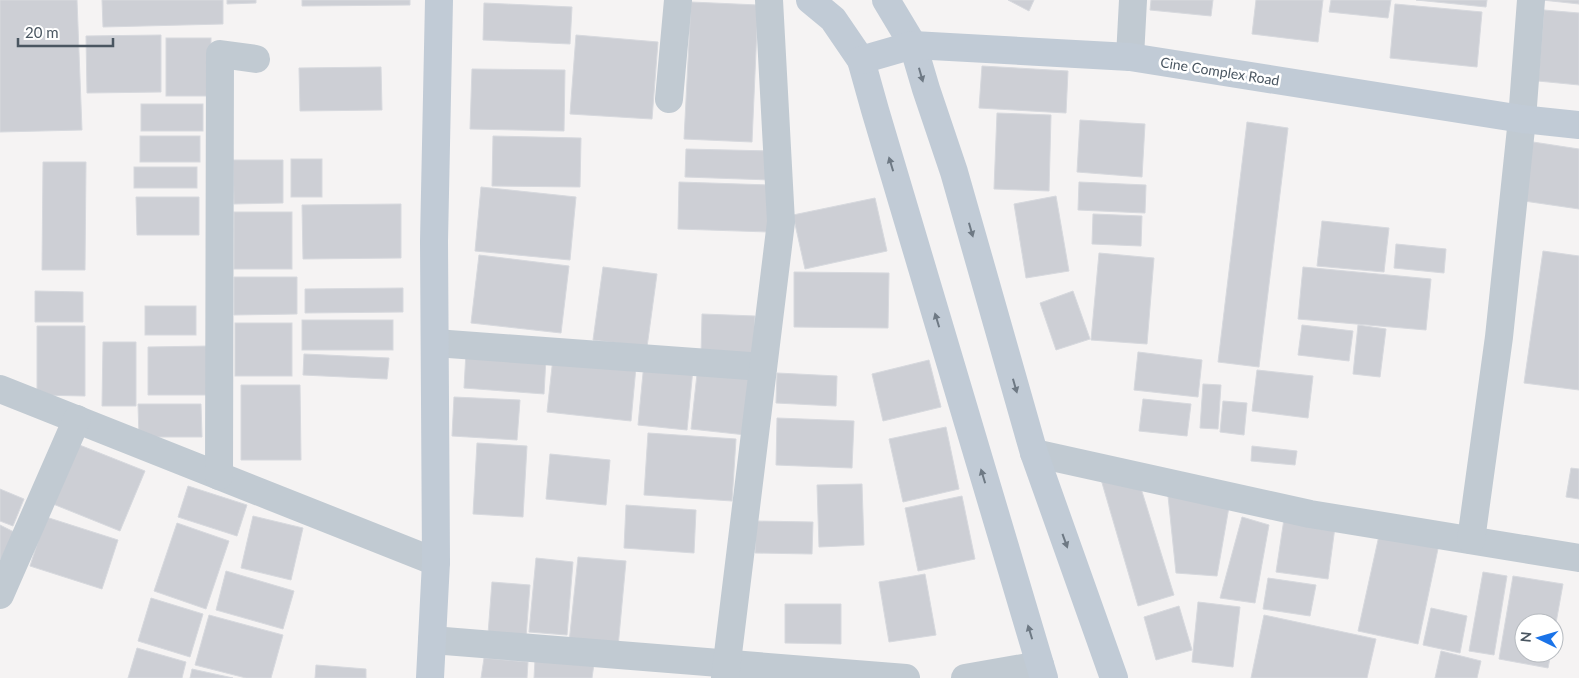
<svg xmlns="http://www.w3.org/2000/svg" width="1579" height="678" font-family="Lato,sans-serif">
<rect width="100%" height="100%" fill="#f5f3f3"/>
<g fill="#cdcfd5" stroke="#d7d9de">
<path d="M0,0H77L82,130L0,132Z"/>
<path d="M102,0H223V24L103,27Z"/>
<path d="M227,0H256V3L227,4Z"/>
<path d="M302,0H410V5L302,6Z"/>
<path d="M1008,0H1034L1029,11Z"/>
<path d="M1151,0H1213L1211,16L1150,10Z"/>
<path d="M1256,0H1323L1318,42L1252,34Z"/>
<path d="M1331,0H1391L1388,18L1329,12Z"/>
<path d="M1416,0H1487L1486,7Z"/>
<path d="M1542,0H1579V4Z"/>
<path d="M691,2L758,5L752,142L684,139Z"/>
<path d="M484,3L572,7L570,44L483,40Z"/>
<path d="M1395,4L1482,12L1477,67L1390,58Z"/>
<path d="M1544,10L1579,13V85L1538,81Z"/>
<path d="M161,35V92L87,93L86,36Z"/>
<path d="M576,35L658,42L652,119L570,114Z"/>
<rect x="166" y="38" width="45" height="58"/>
<path d="M982,66L1068,71L1066,113L979,108Z"/>
<path d="M381,67L382,110L300,111L299,68Z"/>
<path d="M472,69L565,70L564,131L470,129Z"/>
<rect x="141" y="104" width="62" height="27"/>
<path d="M997,113L1051,115L1049,191L994,189Z"/>
<path d="M1080,120L1145,124L1142,177L1077,172Z"/>
<path d="M1247,122L1288,128L1259,367L1218,362Z"/>
<rect x="140" y="136" width="60" height="26"/>
<path d="M493,136L581,138L580,187L492,186Z"/>
<path d="M1533,142L1579,149V209L1524,201Z"/>
<path d="M686,149L771,151L770,180L685,177Z"/>
<rect x="291" y="159" width="31" height="38"/>
<path d="M233,160H283V203L234,204Z"/>
<path d="M43,162H86L85,270H42Z"/>
<rect x="134" y="167" width="63" height="21"/>
<path d="M679,182L770,185L768,232L678,229Z"/>
<path d="M1079,182L1146,185L1145,213L1078,210Z"/>
<path d="M481,187L576,197L570,260L475,251Z"/>
<path d="M1056,196L1069,271L1026,278L1014,204Z"/>
<path d="M136,197H199V235H137Z"/>
<path d="M875,198L887,251L805,269L793,215Z"/>
<path d="M401,204V258L303,259L302,205Z"/>
<rect x="234" y="212" width="58" height="57"/>
<path d="M1093,214L1142,216L1141,246L1092,244Z"/>
<path d="M1322,221L1389,228L1384,272L1317,266Z"/>
<path d="M1396,244L1446,249L1444,273L1394,268Z"/>
<path d="M1543,251L1579,256V390L1524,383Z"/>
<path d="M1099,253L1154,258L1147,344L1091,340Z"/>
<path d="M479,255L569,266L561,333L471,323Z"/>
<path d="M603,267L657,274L647,347L593,340Z"/>
<path d="M1303,267L1431,279L1426,330L1298,319Z"/>
<path d="M794,272L889,273L888,328L794,327Z"/>
<path d="M234,277H297V314L234,315Z"/>
<path d="M403,288V312L305,313V289Z"/>
<path d="M35,291L83,292V322H35Z"/>
<path d="M1073,291L1090,339L1056,350L1040,303Z"/>
<rect x="145" y="306" width="51" height="29"/>
<path d="M702,314L755,316L753,359L701,357Z"/>
<rect x="302" y="320" width="91" height="30"/>
<rect x="235" y="323" width="57" height="53"/>
<path d="M1302,325L1353,331L1349,361L1298,355Z"/>
<path d="M1358,325L1386,329L1380,377L1353,374Z"/>
<path d="M37,326H85V396L37,395Z"/>
<path d="M103,342H136V406H102Z"/>
<path d="M210,346L209,395H148V347Z"/>
<path d="M466,352L546,358L544,394L464,388Z"/>
<path d="M1138,352L1202,360L1198,397L1134,390Z"/>
<path d="M304,354L389,358L387,379L303,375Z"/>
<path d="M553,358L636,367L631,421L547,412Z"/>
<path d="M929,360L941,407L883,421L872,374Z"/>
<path d="M644,363L693,369L687,430L638,425Z"/>
<path d="M698,365L753,371L746,435L691,429Z"/>
<path d="M1257,370L1313,376L1308,418L1252,411Z"/>
<path d="M777,373L837,376L836,406L776,403Z"/>
<path d="M1203,384L1221,385L1218,429L1200,428Z"/>
<path d="M241,385H300L301,460H241Z"/>
<path d="M454,397L520,400L517,440L452,436Z"/>
<path d="M1143,399L1191,404L1187,436L1139,431Z"/>
<path d="M1223,401L1247,403L1244,435L1220,432Z"/>
<path d="M138,404H201L202,437H139Z"/>
<path d="M777,418L854,421L852,468L776,465Z"/>
<path d="M946,427L959,489L903,502L889,439Z"/>
<path d="M648,433L736,439L732,501L644,495Z"/>
<path d="M477,443L527,446L523,517L473,514Z"/>
<path d="M77,444L145,471L120,531L53,504Z"/>
<path d="M1252,446L1297,451L1295,465L1251,461Z"/>
<path d="M550,454L610,460L606,505L546,499Z"/>
<path d="M1571,468L1579,469V499L1566,497Z"/>
<path d="M1100,476L1140,485L1174,595L1138,606Z"/>
<path d="M862,484L864,545L819,547L817,485Z"/>
<path d="M188,486L247,505L237,536L178,517Z"/>
<path d="M0,489L24,499L13,526L0,521Z"/>
<path d="M962,496L975,559L918,571L905,508Z"/>
<path d="M1168,496L1229,507L1217,576L1176,573Z"/>
<path d="M626,505L696,510L694,553L624,548Z"/>
<path d="M253,516L303,528L291,580L241,568Z"/>
<path d="M46,517L118,540L102,589L30,566Z"/>
<path d="M1242,517L1269,525L1255,603L1220,598Z"/>
<path d="M1284,519L1335,527L1328,579L1276,572Z"/>
<path d="M756,521L813,522L812,554L755,553Z"/>
<path d="M177,523L229,541L206,609L154,591Z"/>
<path d="M0,525L14,532L1,559H0Z"/>
<path d="M1380,531L1439,544L1418,644L1358,631Z"/>
<path d="M578,557L626,561L618,647L569,643Z"/>
<path d="M536,558L573,562L567,635L529,632Z"/>
<path d="M226,571L294,591L283,629L216,610Z"/>
<path d="M1483,572L1507,576L1494,655L1469,651Z"/>
<path d="M925,574L936,635L889,642L879,582Z"/>
<path d="M1513,576L1563,584L1554,634V623H1524V653H1551L1548,668L1499,659Z"/>
<path d="M1268,578L1316,585L1310,616L1263,609Z"/>
<path d="M492,582L530,585L526,637L488,634Z"/>
<path d="M151,598L203,614L190,657L138,641Z"/>
<path d="M1198,602L1240,607L1233,667L1192,662Z"/>
<path d="M785,604H841V644L785,643Z"/>
<path d="M1179,606L1192,650L1156,660L1144,617Z"/>
<path d="M1431,608L1467,616L1460,653L1423,645Z"/>
<path d="M209,615L283,635L271,678H246L195,665Z"/>
<path d="M1264,615L1376,639L1367,678H1251Z"/>
<path d="M137,648L186,662L182,678H128Z"/>
<path d="M1441,651L1481,661L1477,678H1435Z"/>
<path d="M484,658L528,662L527,678H481Z"/>
<path d="M535,659L594,664L592,678H534Z"/>
<path d="M316,665L366,669V678H315Z"/>
<path d="M192,669L233,678H190Z"/>
</g>
<g fill="none" stroke-linecap="round" stroke-linejoin="round">
<g stroke="#c1cad2" stroke-width="28">
<path d="M1130,57L1133,0"/>
<path d="M669,99L678,0"/>
<path d="M435,343L763,367"/>
<path d="M0,389L436,562"/>
<path d="M1034,453L1310,514L1579,558"/>
<path d="M219,476L220,54L256,59"/>
<path d="M1471,540L1499,337L1522,119L1531,0"/>
<path d="M0,595L77,419"/>
<path d="M432,640L906,678"/>
<path d="M725,678L781,222L769,0"/>
<path d="M965,678L1040,665"/>
</g>
<g stroke="#c1cbd6" stroke-width="28">
<path d="M810,0L833,19L861,60L875,110L1044,678"/>
<path d="M886,0L913,45L926,89L954,172L1034,453L1114,678"/>
<path d="M861,60L913,45L1130,57L1522,119L1579,125"/>
<path d="M430,678L436,562L434,241L439,0"/>
</g>
</g>
<defs><path id="oneway-solid" d="M-6-.8H1V-3.2L6.5 0L1 3.2V.8H-6Z" transform="scale(1.25)"/></defs>
<g fill="#6e7984">
<use href="#oneway-solid" transform="translate(921 75) rotate(74)"/>
<use href="#oneway-solid" transform="translate(891 164) rotate(-107)"/>
<use href="#oneway-solid" transform="translate(971 230) rotate(74)"/>
<use href="#oneway-solid" transform="translate(937 320) rotate(-107)"/>
<use href="#oneway-solid" transform="translate(1015 386) rotate(74)"/>
<use href="#oneway-solid" transform="translate(983 476) rotate(-107)"/>
<use href="#oneway-solid" transform="translate(1065 541) rotate(70)"/>
<use href="#oneway-solid" transform="translate(1030 632) rotate(-107)"/>
</g>
<g text-anchor="middle" dominant-baseline="central" stroke-width="5" stroke-linejoin="round" paint-order="stroke">
<g font-size="14" fill="#4a5661" stroke="#fff">
<text transform="translate(1220 71) rotate(9)">Cine Complex Road</text>
</g>
</g>
<g transform="translate(1539 638) rotate(275)"><circle r="24" fill="#ffffff" stroke="#b7bbc0"/>
<path d="M0-4L9 19L0 12L-9 19Z" fill="#1a73e8"/>
<text y="-8" font-size="14" font-weight="bold" text-anchor="middle" fill="#4a5661">N</text>
</g>
<path d="M18 38v8h95v-8" fill="none" stroke="#4a5661" stroke-width="2.5"/>
<text x="25" y="38" font-size="15" fill="#4a5661" stroke="#ffffff" stroke-width="4" paint-order="stroke">20 m</text>
</svg>
